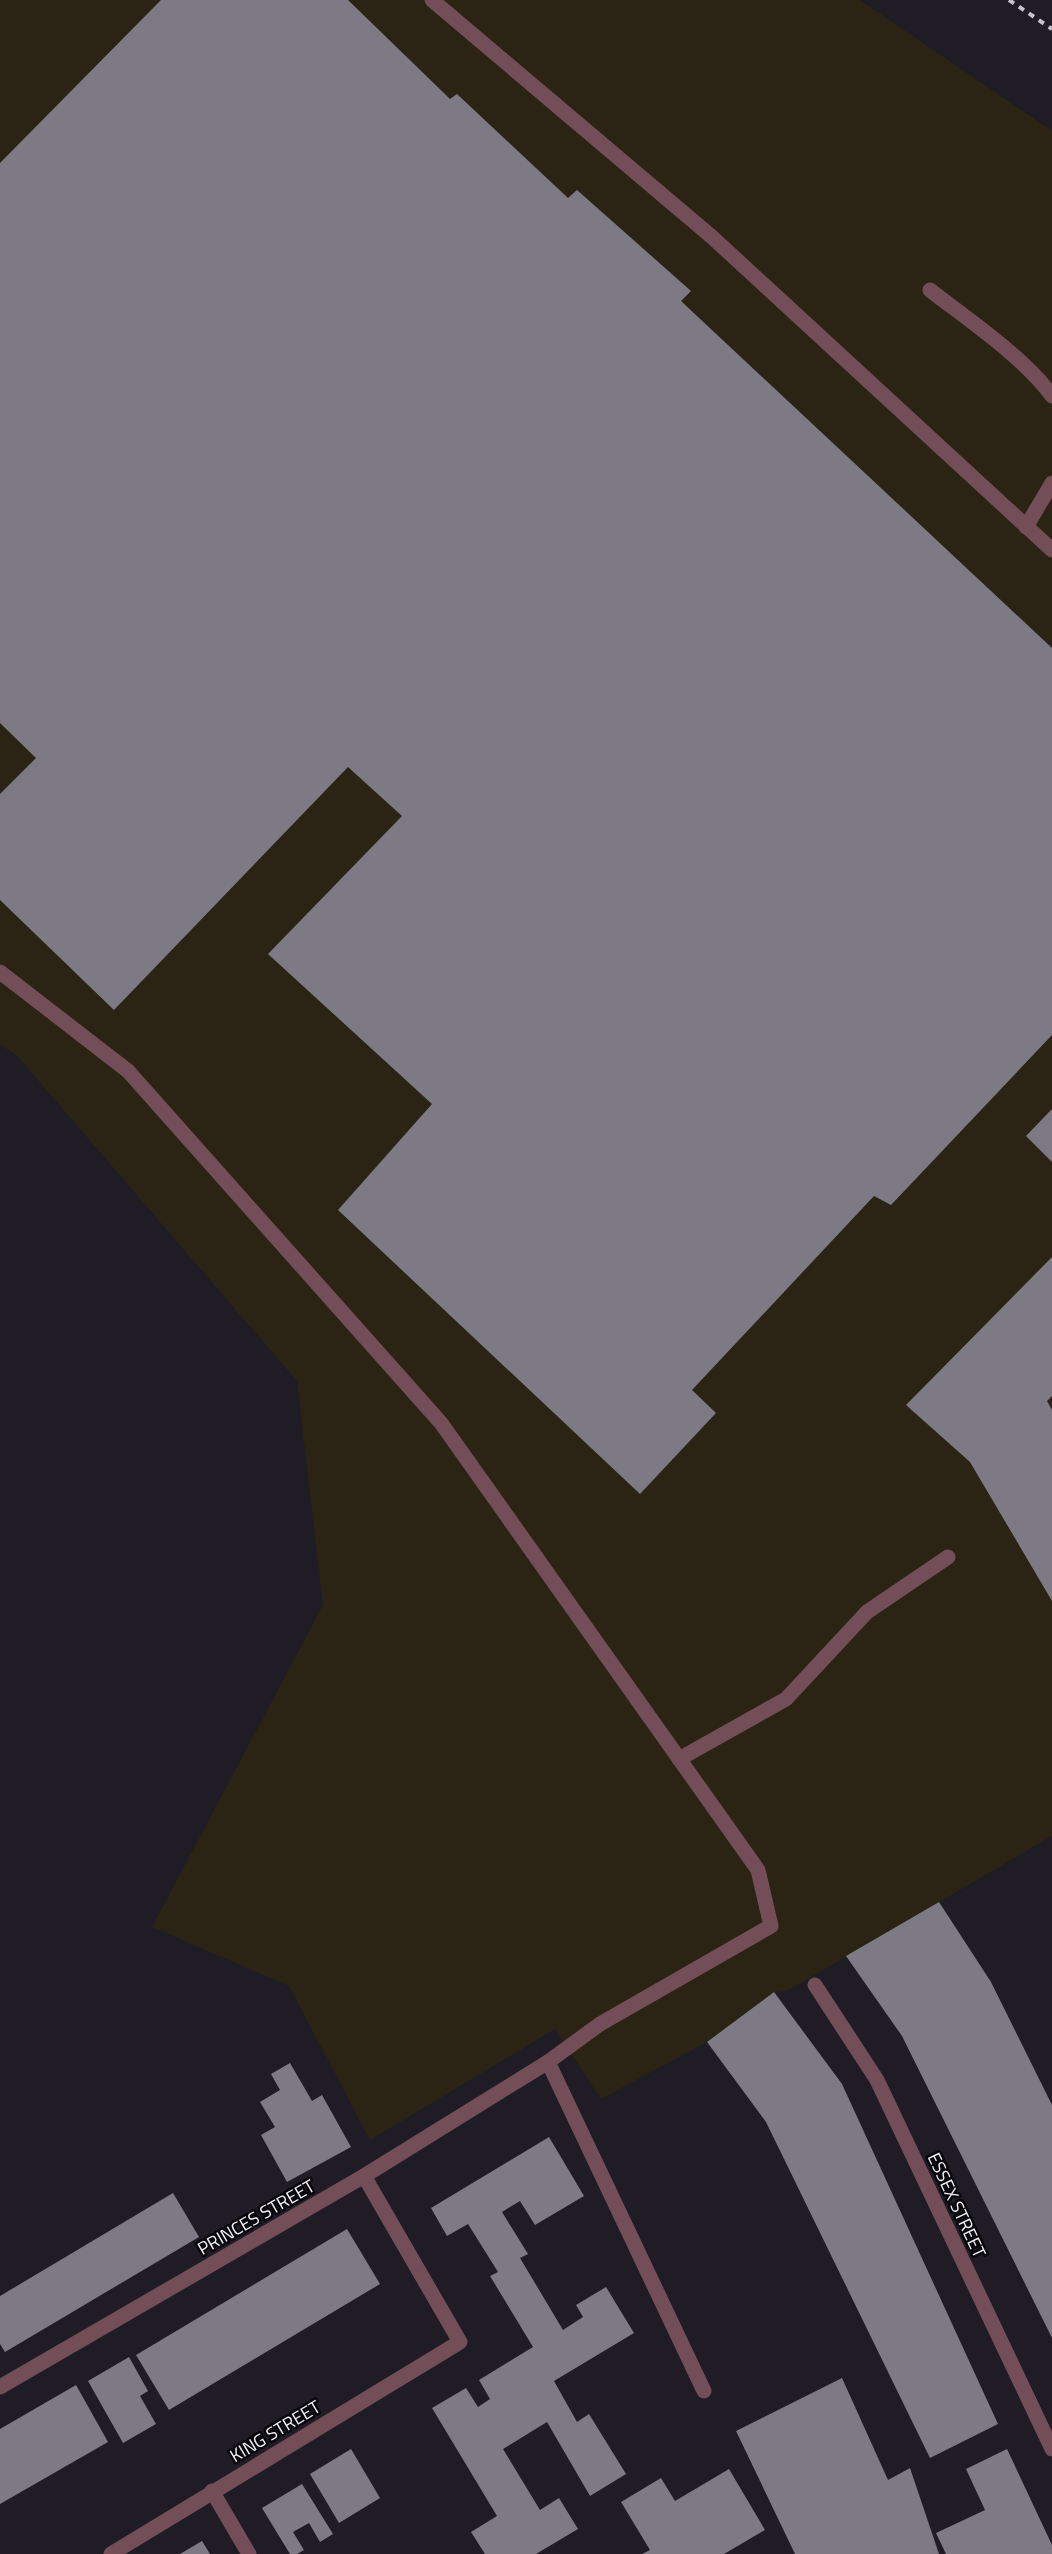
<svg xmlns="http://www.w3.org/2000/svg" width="1052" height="2554" font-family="'Titillium Web',sans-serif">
<rect width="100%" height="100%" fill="#1f1c26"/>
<path fill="#2b2414" d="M0,0H860L1052,131V1836L787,1991L774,1992L707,2042L601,2099L555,2029L370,2140L289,1986L152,1927L323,1605L297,1381L18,1057L0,1044Z"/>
<g fill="#7d7a86">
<path d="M161,0H348L450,99L457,94L568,198L577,190L691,291L681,301L1052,648V1035L891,1205L874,1196L692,1390L716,1413L640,1494L338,1210L432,1104L268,954L402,816L348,767L114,1010L0,900V794L36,758L0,723V163Z"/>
<path d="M1052,1109V1162L1026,1136Z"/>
<path d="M1052,1257V1396L1047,1401L1052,1410V1601L970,1462L906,1405Z"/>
<path d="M939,1902L991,1982L1052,2105V2338L902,2036L846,1956Z"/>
<path d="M774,1992L842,2084L998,2424L930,2458L766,2122L707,2042Z"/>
<path d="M290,2063L312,2101L322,2095L351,2147L287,2182L261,2135L275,2127L260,2102L280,2090L271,2074Z"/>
<path d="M549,2137L584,2196L535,2225L520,2201L502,2212L528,2254L520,2258L563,2330L583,2317L576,2305L606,2287L634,2333L554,2381L577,2422L589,2414L626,2474L590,2496L547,2422L503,2449L540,2510L559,2498L578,2529L536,2554H485L471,2532L497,2516L432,2408L466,2388L478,2407L490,2399L479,2380L533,2347L490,2276L498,2272L468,2224L447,2236L431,2208Z"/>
<path d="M173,2193L199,2237L5,2352L0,2344V2296Z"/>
<path d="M347,2229L380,2284L169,2410L136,2355Z"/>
<path d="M129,2357L148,2391L140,2396L156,2424L123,2443L88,2381Z"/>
<path d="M842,2378L888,2480L910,2468L939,2554H795L736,2431Z"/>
<path d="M76,2385L108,2442L0,2504V2429Z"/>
<path d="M351,2449L380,2498L339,2523L310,2474Z"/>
<path d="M1007,2449L1052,2545V2554H946L936,2533L985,2510L966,2469Z"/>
<path d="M729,2469L765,2530L724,2554H642L650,2550L621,2502L661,2478L675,2501Z"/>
<path d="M302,2484L333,2534L320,2542L309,2523L293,2532L304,2550L297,2554H290L262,2508Z"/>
<path d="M202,2541L210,2554H180Z"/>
</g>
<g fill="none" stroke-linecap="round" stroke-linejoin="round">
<g stroke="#734d57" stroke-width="15">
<path d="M432,0L712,237L1052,550"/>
<path d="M930,290C967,319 1025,358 1052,396"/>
<path d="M1026,527L1052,483"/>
<path d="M0,972L128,1071L441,1423L758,1870L771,1926L600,2024L548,2062"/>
<path d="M679,1759L786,1699L867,1612L948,1557"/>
<path d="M364,2176L548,2062L704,2391"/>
</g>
<g stroke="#734d57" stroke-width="15">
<path d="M815,1985L877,2080L1052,2449"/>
<path d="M0,2387L364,2176L460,2342L111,2554"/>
<path d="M212,2491L249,2554"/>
</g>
<path stroke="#c5c3cb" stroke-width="4" stroke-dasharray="6 6" stroke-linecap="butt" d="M1009,0L1052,29"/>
</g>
<g text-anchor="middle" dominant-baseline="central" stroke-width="5" stroke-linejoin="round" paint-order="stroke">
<g font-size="18" fill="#f4f3fa" stroke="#08070b">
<text transform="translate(957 2205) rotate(65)">ESSEX STREET</text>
<text transform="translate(256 2217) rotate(-30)">PRINCES STREET</text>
<text transform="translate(275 2431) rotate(-31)">KING STREET</text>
</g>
</g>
</svg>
